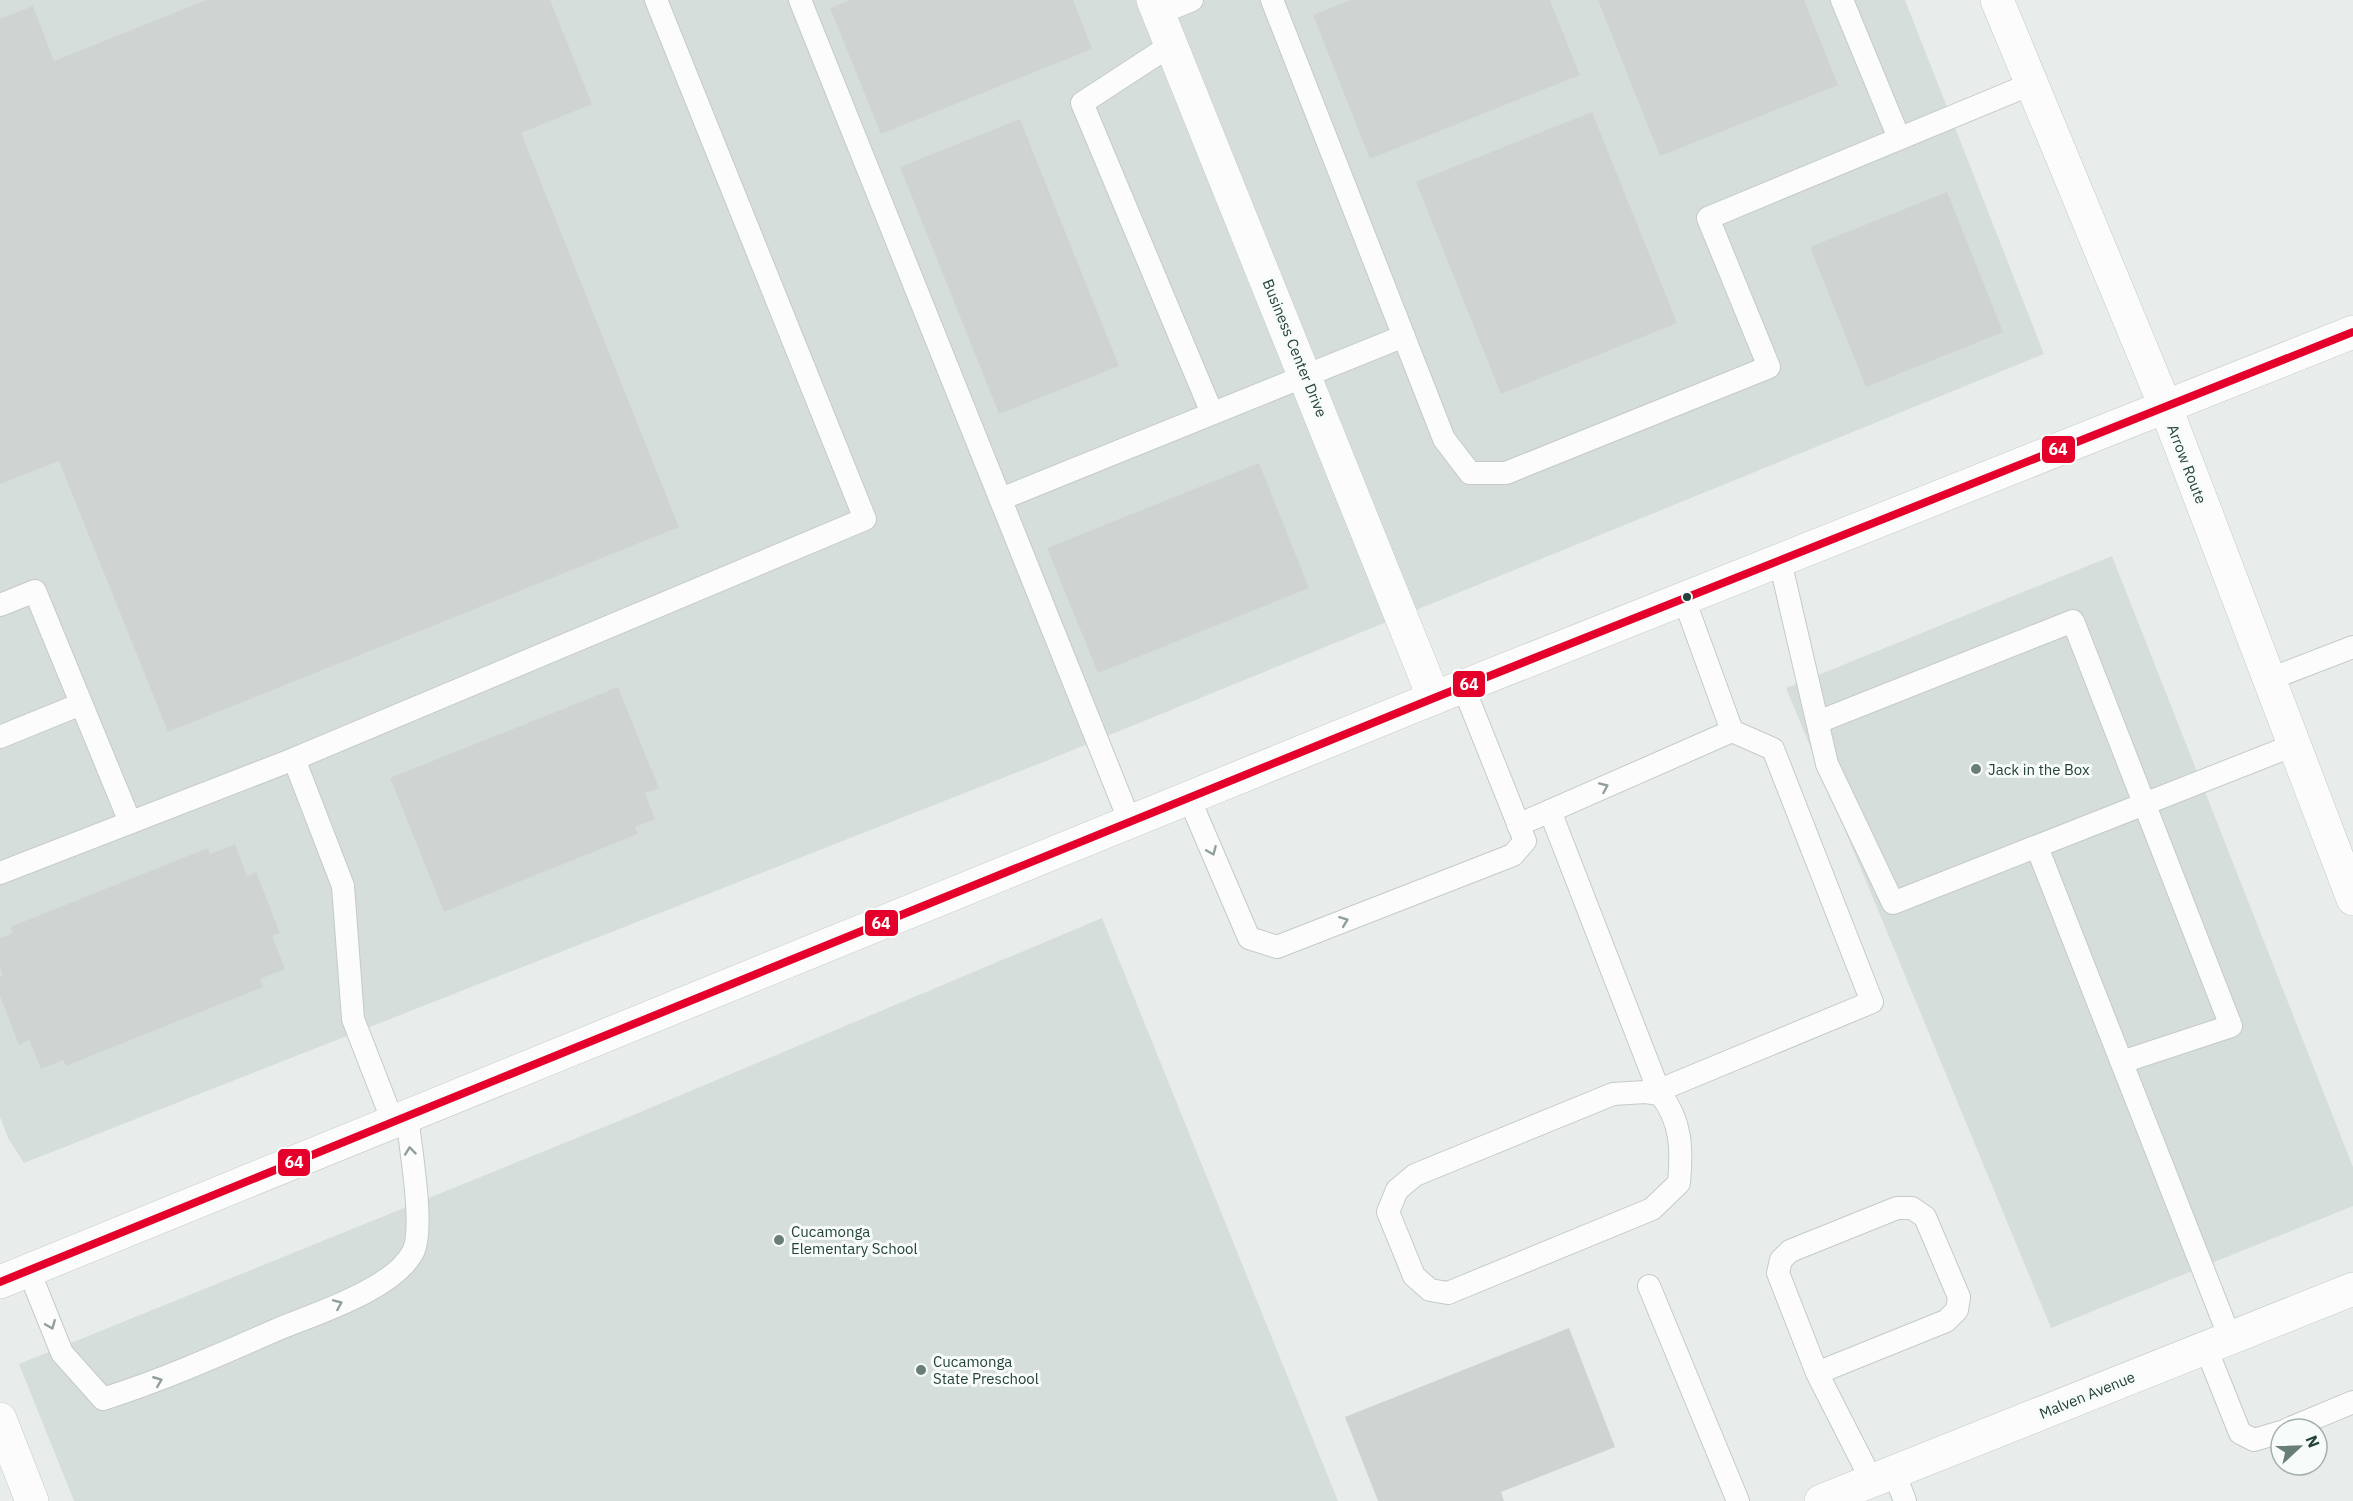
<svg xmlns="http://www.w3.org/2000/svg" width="2353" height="1501" font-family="'IBM Plex Sans',sans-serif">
<rect width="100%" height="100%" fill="#e8edeb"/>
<g fill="#d6dedb">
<path d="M0,0H1905L2044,354L1041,763L24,1163L8,1138L0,1117Z"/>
<path d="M2112,556L2353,1167V1206L2051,1328L1786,688Z"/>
<path d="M1102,918L1338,1501H74L19,1364L631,1116Z"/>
</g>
<g fill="#cfd4d2">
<path d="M206,0H550L592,104L521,133L679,527L168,732L59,461L0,484V19L33,6L54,61Z"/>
<path d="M850,0H1073L1092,49L881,134L830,8Z"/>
<path d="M1350,0H1550L1580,75L1370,159L1313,15Z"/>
<path d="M1598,0H1804L1838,85L1660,156Z"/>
<path d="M1592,112L1677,323L1501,394L1416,182Z"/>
<path d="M1020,119L1119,366L999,414L900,167Z"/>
<path d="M1947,192L2003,332L1866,387L1810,247Z"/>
<path d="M1259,463L1309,588L1098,673L1047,548Z"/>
<path d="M618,687L659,788L645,793L655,819L635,827L638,834L444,912L390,778Z"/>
<path d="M235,844L247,876L256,872L280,933L272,936L285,969L260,979L263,987L66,1066L63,1060L41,1069L29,1040L19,1045L0,996V977L3,976L0,968V938L13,933L10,927L208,848L210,854Z"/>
<path d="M1569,1328L1615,1447L1501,1492L1504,1501H1378L1345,1417Z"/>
</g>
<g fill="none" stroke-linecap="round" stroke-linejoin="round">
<g stroke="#c5cac8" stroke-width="24">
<g id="lane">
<path d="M800,0L1130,822"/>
<path d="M1272,0L1444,439L1470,473H1506L1769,367L1708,218L2031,84"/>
<path d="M1842,0L1899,138"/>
<path d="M1158,14L1192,0"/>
<path d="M1171,45L1082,103L1212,413"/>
<path d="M1001,499L1404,336"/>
<path d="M1780,561L1827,764L1893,903L2294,745"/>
<path d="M0,605L35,591L130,822"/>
<path d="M2270,679L2353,647"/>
<path d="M1818,722L2073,621L2231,1026L2122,1062"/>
<path d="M0,737L81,704"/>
<path d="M294,759L343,886L353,1019L393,1122"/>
<path d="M1189,798L1249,938L1277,947L1513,855L1525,841L1463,686"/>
<path d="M1550,811L1660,1094L1662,1089L1872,1002L1773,749L1732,731L1684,599"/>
<path d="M1518,825L1732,731"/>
<path d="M2037,847L2230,1338"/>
<path d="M0,873L294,759L865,519L656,0"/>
<path d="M1645,1092L1660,1094C1682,1121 1682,1150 1679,1183L1652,1209L1448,1293L1430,1290L1414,1276L1388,1212L1397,1190L1415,1175L1613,1094Z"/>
<path d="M29,1271L62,1353L103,1399C163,1380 219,1355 276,1330C314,1314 393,1290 413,1252C425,1229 410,1145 407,1116"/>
<path d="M1649,1286L1738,1501"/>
<path d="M2206,1348L2240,1433L2254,1440L2281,1432"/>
<path d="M1817,1373L1946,1321L1957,1310L1959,1297L1925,1217L1912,1208H1897L1790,1251L1781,1260L1778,1273L1817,1373L1872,1481"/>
<path d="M2288,1429L2353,1402"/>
<path d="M1894,1472L1905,1501"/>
</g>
</g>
<g stroke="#c5cac8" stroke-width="34">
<g id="street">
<path d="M1153,0L1434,698"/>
<path d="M0,1419L32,1501"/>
<path d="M1821,1501L2353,1289"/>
</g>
</g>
<g stroke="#c3cbc8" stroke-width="34">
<g id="secondary">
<path d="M1997,0L2166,408L2353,899"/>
<path d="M0,1282L1434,698L2353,332"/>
</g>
</g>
<use href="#lane" stroke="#fcfcfc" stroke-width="22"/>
<use href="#street" stroke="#fcfcfc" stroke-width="33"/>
<use href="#secondary" stroke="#fcfcfc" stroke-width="33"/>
<g stroke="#f7fbf9" stroke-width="12">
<path id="bus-1" d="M0,1282L1434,698L2353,332"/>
</g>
<use href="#bus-1" stroke="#e4002b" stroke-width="8"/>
</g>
<defs><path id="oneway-chevron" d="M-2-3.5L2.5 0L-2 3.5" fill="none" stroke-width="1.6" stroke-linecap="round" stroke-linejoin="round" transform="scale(1.5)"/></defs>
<g stroke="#909f9b">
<use href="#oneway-chevron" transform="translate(1604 787) rotate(-24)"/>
<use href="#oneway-chevron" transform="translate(1212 851) rotate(67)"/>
<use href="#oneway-chevron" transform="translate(1344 921) rotate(-21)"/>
<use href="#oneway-chevron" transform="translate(410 1151) rotate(-96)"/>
<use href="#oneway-chevron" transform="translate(338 1304) rotate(-23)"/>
<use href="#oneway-chevron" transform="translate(51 1325) rotate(68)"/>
<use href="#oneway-chevron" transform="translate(158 1381) rotate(-22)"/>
</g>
<circle fill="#24423a" stroke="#f7fbf9" stroke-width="2" cx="1687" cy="597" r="5"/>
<g fill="#697e78" stroke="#f7fbf9" stroke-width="2">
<circle cx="1976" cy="769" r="6"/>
<circle cx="779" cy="1240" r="6"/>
<circle cx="921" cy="1370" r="6"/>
</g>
<g text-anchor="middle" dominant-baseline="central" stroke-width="6" stroke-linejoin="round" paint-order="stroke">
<g font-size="15" fill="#24423a" stroke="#f7fbf9">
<text transform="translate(1295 348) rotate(68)">Business Center Drive</text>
<text transform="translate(2187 464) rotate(69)">Arrow Route</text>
<text transform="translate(2087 1395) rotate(-22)">Malven Avenue</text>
</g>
<g font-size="15" fill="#24423a" stroke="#f7fbf9" text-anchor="start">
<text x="1988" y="769">Jack in the Box</text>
<text x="791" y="1231">Cucamonga<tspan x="791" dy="17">Elementary School</tspan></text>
<text x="933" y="1361">Cucamonga<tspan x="933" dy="17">State Preschool</tspan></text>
</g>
</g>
<g stroke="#f7fbf9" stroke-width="2">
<rect x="2041" y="435" width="35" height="29" rx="6" fill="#e4002b"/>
<rect x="1452" y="670" width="34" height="28" rx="6" fill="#e4002b"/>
<rect x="864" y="909" width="35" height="28" rx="6" fill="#e4002b"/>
<rect x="277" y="1148" width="34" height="29" rx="6" fill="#e4002b"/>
</g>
<g font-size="16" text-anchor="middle" font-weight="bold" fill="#fff">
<text x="2058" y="455">64</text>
<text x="1469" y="690">64</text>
<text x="881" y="929">64</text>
<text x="294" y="1168">64</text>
</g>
<g transform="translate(2299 1447) rotate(68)"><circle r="28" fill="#f7fbf9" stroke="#a3b1ad" stroke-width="1.5"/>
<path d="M0-4.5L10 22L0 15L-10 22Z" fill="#697e78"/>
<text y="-9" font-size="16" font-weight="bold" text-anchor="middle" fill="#24423a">N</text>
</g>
</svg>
